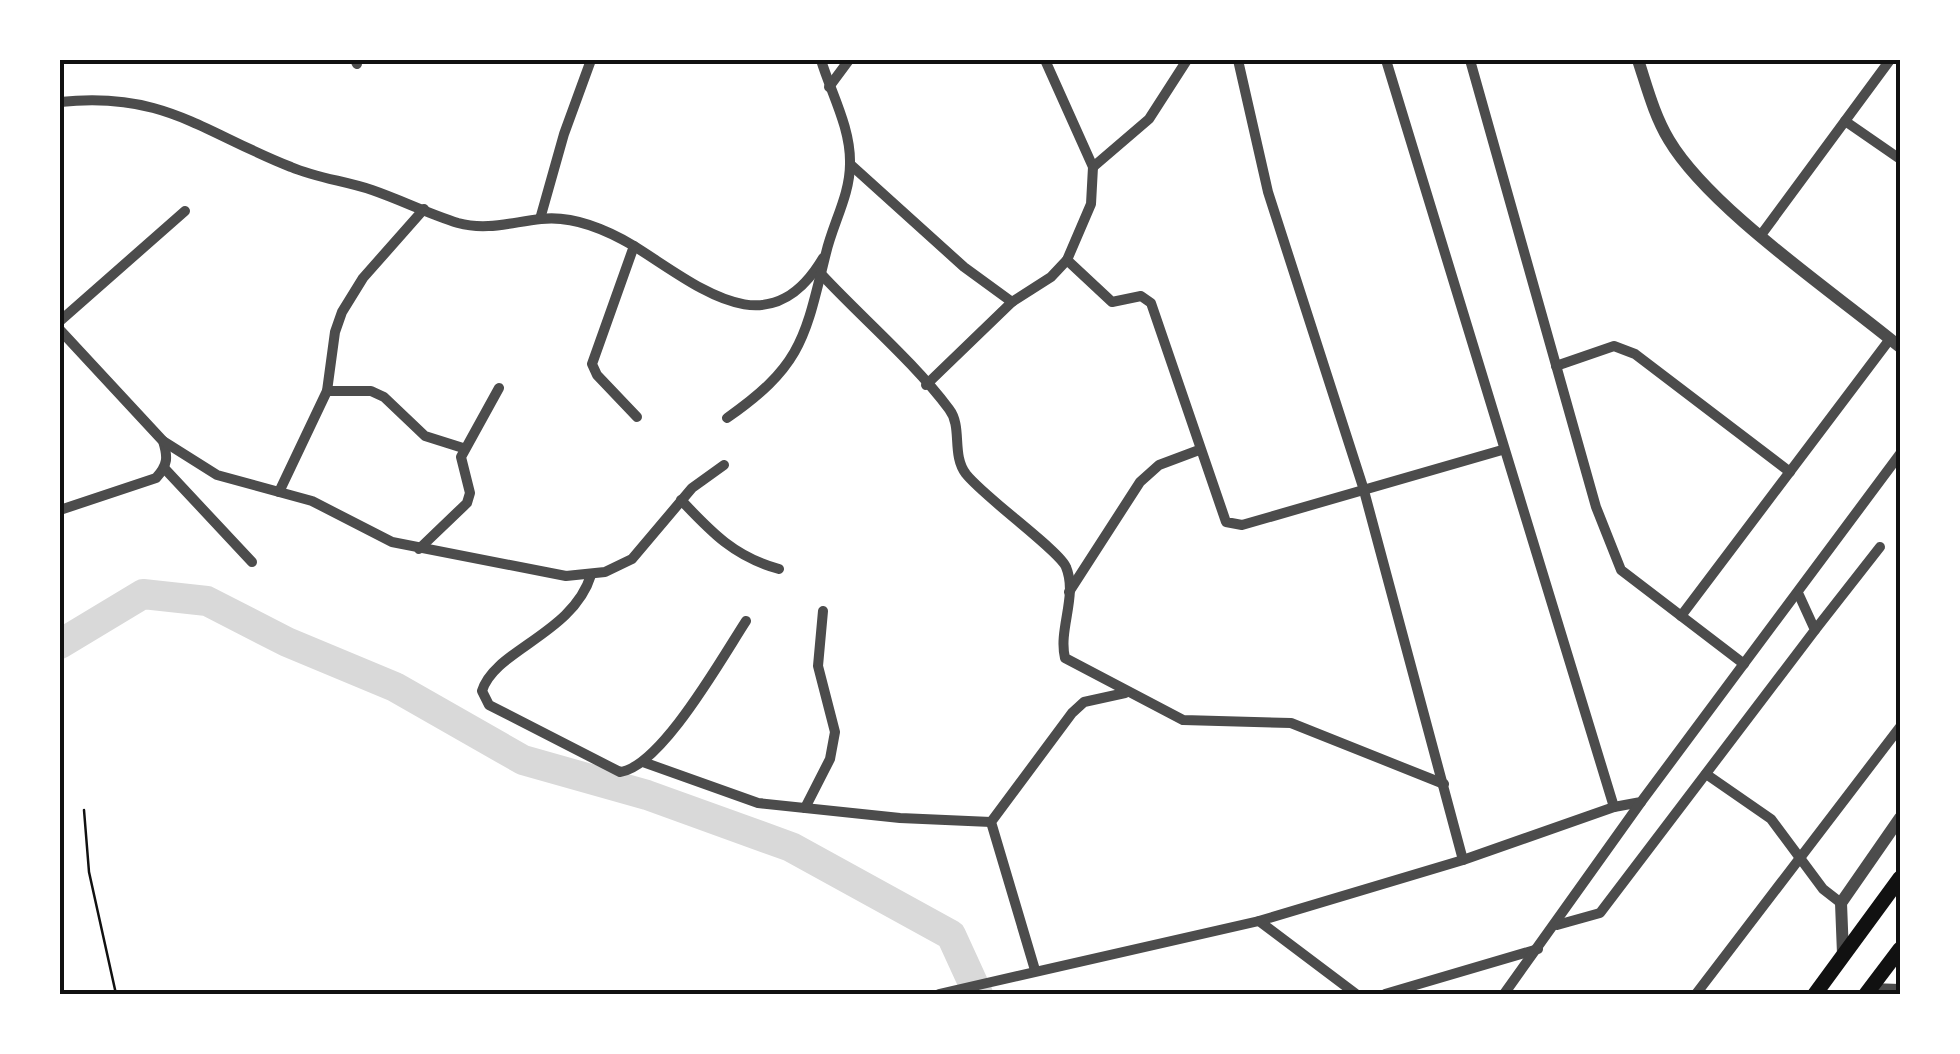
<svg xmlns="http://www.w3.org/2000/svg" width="1960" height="1054" font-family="'PT Sans Narrow',sans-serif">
<rect width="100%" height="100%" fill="#fff"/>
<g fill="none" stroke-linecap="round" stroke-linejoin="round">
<path stroke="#d9d9d9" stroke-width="30" d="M60,644L143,594L207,601L287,642L395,687L523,760L647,795L791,847L951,935L978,994"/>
<path stroke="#111" stroke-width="2.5" d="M84,810L89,872L116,994"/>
<g stroke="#4c4c4c" stroke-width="10">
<path d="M355,60L357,64"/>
<path d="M1045,60L1093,167L1091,204L1067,260L1112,302L1141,296L1151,303L1226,522L1242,525L1502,450"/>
<path d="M1238,60L1268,192L1363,487L1463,860"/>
<path d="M1386,60L1614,807L1641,802L1900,454"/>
<path d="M1470,60L1596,507L1621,570L1744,664"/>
<path d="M829,87L849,60"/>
<path d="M60,102C164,91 202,132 291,167C317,178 345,181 372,190C401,200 429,214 458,223C487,231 512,222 541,219C574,215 607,230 634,246L592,364L597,375L637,417"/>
<path d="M1845,121L1900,159"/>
<path d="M851,165L964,267L1012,302"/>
<path d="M1093,167L1149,119L1187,60"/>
<path d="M540,219L564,134L591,60"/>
<path d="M1761,235L1890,60"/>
<path d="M634,246C701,288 769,349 823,258"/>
<path d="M822,275C862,318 914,362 949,409C963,427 951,454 966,474C985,498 1060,551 1066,567C1078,596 1058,629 1065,658L1183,720L1291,723L1444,784"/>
<path d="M60,321L185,211"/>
<path d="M60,330L163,441C168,457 168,465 156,478L60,510"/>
<path d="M1556,366L1614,346L1635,354L1790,472"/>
<path d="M926,385L1012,302L1051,277L1067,260"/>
<path d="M327,391H371L384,397L425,436L463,448"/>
<path d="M727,418C803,365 805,337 826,253C833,223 850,195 850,164C851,128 831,93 821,60"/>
<path d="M163,441L217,475L312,501L392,542L566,576L605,572L632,559L692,488L724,465"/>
<path d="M165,469L252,562"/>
<path d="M279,492L327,391L335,332L342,312L363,278L424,209"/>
<path d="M681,500C712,533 735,557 779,569"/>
<path d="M419,549L467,503L470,493L461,457L499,388"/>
<path d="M591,575C573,634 494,650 482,691L489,705L620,772C661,767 723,656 746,621"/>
<path d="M1069,592L1140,482L1159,465L1199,450"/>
<path d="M1681,616L1890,339"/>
<path d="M1815,630L1880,547"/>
<path d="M643,762L758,803L900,818L991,822"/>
<path d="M1706,774L1771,819L1823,889L1841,903"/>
<path d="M805,808L830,759L835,732L818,666L823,611"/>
<path d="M1259,921L1356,994"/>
<path d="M1557,925L1600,913L1815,630L1799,595"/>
<path d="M1035,970L991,822L1072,713L1084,702L1125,693"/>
<path d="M939,994L1259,921L1463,860L1614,807"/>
<path d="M1385,994L1538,949"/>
<path d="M1504,994L1641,802"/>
<path d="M1696,994L1900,727"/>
</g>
<g stroke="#4c4c4c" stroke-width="12">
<path d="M1638,60C1647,87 1654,115 1669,140C1710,209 1835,293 1900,347"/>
<path d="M1843,954L1841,903L1900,818"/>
<path d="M1870,989L1900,990"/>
</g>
<g stroke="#111" stroke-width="15">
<path d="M1815,994L1900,878"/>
<path d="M1866,994L1900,949"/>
</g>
</g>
<rect width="1960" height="1054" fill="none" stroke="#ffffff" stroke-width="125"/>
<rect x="62" y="62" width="1836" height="930" fill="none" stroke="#111" stroke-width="4"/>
</svg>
